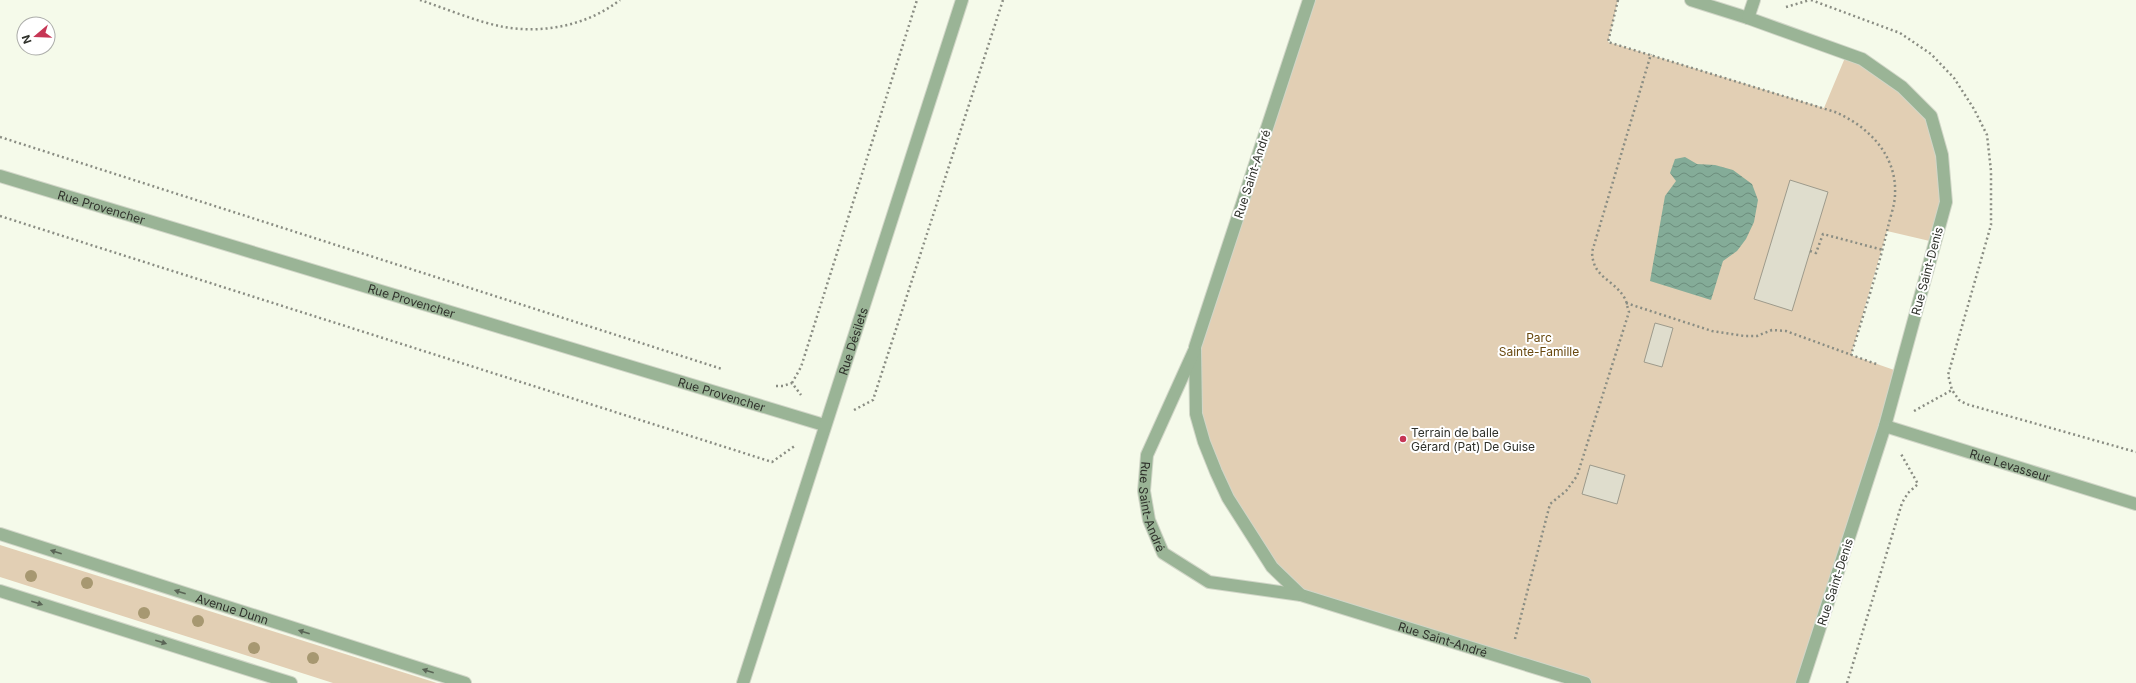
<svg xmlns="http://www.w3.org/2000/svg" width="2136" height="683" font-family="Inter,sans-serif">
<defs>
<pattern id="water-waves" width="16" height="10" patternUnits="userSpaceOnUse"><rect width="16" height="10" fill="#84ac98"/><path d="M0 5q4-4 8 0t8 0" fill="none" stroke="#6c8d7c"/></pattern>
</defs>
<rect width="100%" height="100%" fill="#f5faea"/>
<g fill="#e2cfb4">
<path d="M1309,0H1618L1608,42L1824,108L1847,53L1931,116L1946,202L1934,242L1887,231L1851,355L1900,372L1802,683H1585L1301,595L1272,567L1204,442L1195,347Z"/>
<path d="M0,545L437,683H333L0,577Z"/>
</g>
<path fill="url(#water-waves)" d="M1685,157L1697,164L1715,165L1733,170L1752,184L1758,200L1754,222L1746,239L1737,251L1723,261L1711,300L1650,281L1665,196L1676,181L1670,173L1675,159Z"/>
<g fill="#dfddcd" stroke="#9d9a8b">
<path d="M1790,180L1828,192L1792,311L1754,299Z"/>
<path d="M1655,323L1673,328L1662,367L1644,362Z"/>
<path d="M1590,465L1625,475L1617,504L1582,494Z"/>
</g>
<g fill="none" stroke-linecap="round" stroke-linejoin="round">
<g stroke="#d1d6c8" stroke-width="14">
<g id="minor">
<path id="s1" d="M1309,0L1195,347L1196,414L1204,442L1216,472L1228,498L1272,567L1301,595L1585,683"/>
<path d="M1691,0L1748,18L1862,59L1902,87L1931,116L1942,155L1946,202L1885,426L1802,683"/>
<path d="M1748,18L1754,0"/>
<path id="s2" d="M0,176L824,425"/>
<path id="s3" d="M1194,351L1147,455L1144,491L1149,520L1163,553L1209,582L1301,595"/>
<path id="s4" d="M1885,426L2136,504"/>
<path id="s5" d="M0,534L465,683"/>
<path d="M0,591L291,683"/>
<path id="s6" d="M743,683L962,0"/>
</g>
</g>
<g stroke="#8a8d83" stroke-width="2.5" stroke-dasharray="2 3" stroke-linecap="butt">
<path d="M420,0C447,9 477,22 504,27C544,34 588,25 620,0"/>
<path d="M1618,0L1608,42L1835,112C1868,126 1897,155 1895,194C1895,205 1890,217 1888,227C1878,270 1864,313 1851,355"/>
<path d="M1811,0L1900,33L1931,54L1954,78L1974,109L1987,135L1991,171V225L1948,375L1952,390"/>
<path d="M1786,7L1810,0"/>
<path d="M0,137L722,369"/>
<path d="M0,216L772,462L796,445"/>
<path d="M1810,251L1816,253L1823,234L1883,250"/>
<path d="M1626,303L1712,331L1744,336H1757L1772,330L1786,331L1879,365"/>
<path d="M792,383L801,367L917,0"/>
<path d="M776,386H783L792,383L801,395"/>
<path d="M854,410L873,400L1003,0"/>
<path d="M1914,411L1952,390L1959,400L1966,404L2136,452"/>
<path d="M1515,639L1550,504L1566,491L1577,476L1629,312C1627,307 1627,301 1624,297C1612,278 1593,278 1592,252L1651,54"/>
<path d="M1847,683L1902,503L1908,493L1918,484L1901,454"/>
</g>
<use href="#minor" stroke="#9ab496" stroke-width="12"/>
</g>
<g fill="#a79871">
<circle cx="31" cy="576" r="6"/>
<circle cx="87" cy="583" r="6"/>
<circle cx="144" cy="613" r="6"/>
<circle cx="198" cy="621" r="6"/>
<circle cx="254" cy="648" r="6"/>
<circle cx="313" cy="658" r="6"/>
</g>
<defs><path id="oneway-solid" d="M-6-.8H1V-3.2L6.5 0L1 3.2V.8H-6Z"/></defs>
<g fill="#5a6556">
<use href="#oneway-solid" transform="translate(56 552) rotate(-162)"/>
<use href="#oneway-solid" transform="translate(180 592) rotate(-162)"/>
<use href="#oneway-solid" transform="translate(37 603) rotate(17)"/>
<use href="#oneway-solid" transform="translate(304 632) rotate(-162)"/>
<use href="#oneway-solid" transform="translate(161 642) rotate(17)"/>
<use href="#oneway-solid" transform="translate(428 671) rotate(-162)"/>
</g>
<circle fill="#c63655" stroke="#fff" stroke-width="1.5" cx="1403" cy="439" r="4"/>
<g text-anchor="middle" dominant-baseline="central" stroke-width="4" stroke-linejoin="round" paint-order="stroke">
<g font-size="12" fill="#2f312b" stroke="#fff">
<text transform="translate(1252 174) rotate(-72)">Rue Saint-André</text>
<text stroke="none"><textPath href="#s2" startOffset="106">Rue Provencher</textPath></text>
<text transform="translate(1927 271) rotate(-75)">Rue Saint-Denis</text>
<text stroke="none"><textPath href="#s2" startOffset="430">Rue Provencher</textPath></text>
<text stroke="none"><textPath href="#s6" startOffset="359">Rue Désilets</textPath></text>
<text stroke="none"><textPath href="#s2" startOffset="754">Rue Provencher</textPath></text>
<text stroke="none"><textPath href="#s4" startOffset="131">Rue Levasseur</textPath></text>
<text stroke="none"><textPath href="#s3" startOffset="167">Rue Saint-André</textPath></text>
<text transform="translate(1835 582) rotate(-72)">Rue Saint-Denis</text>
<text stroke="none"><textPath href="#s5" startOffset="244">Avenue Dunn</textPath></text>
<text stroke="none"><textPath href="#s1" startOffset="793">Rue Saint-André</textPath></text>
</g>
<g font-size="12" fill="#68480e" stroke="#fff">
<text x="1539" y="337">Parc<tspan x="1539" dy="14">Sainte-Famille</tspan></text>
</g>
<g font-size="12" fill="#2f312b" stroke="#fff" text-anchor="start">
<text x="1411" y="432">Terrain de balle<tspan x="1411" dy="14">Gérard (Pat) De Guise</tspan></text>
</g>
</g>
<g transform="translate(36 36) rotate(251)"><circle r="19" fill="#ffffff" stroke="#acadaa"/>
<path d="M0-3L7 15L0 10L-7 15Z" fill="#c63655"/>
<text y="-6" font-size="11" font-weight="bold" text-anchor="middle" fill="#2f312b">N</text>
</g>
</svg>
